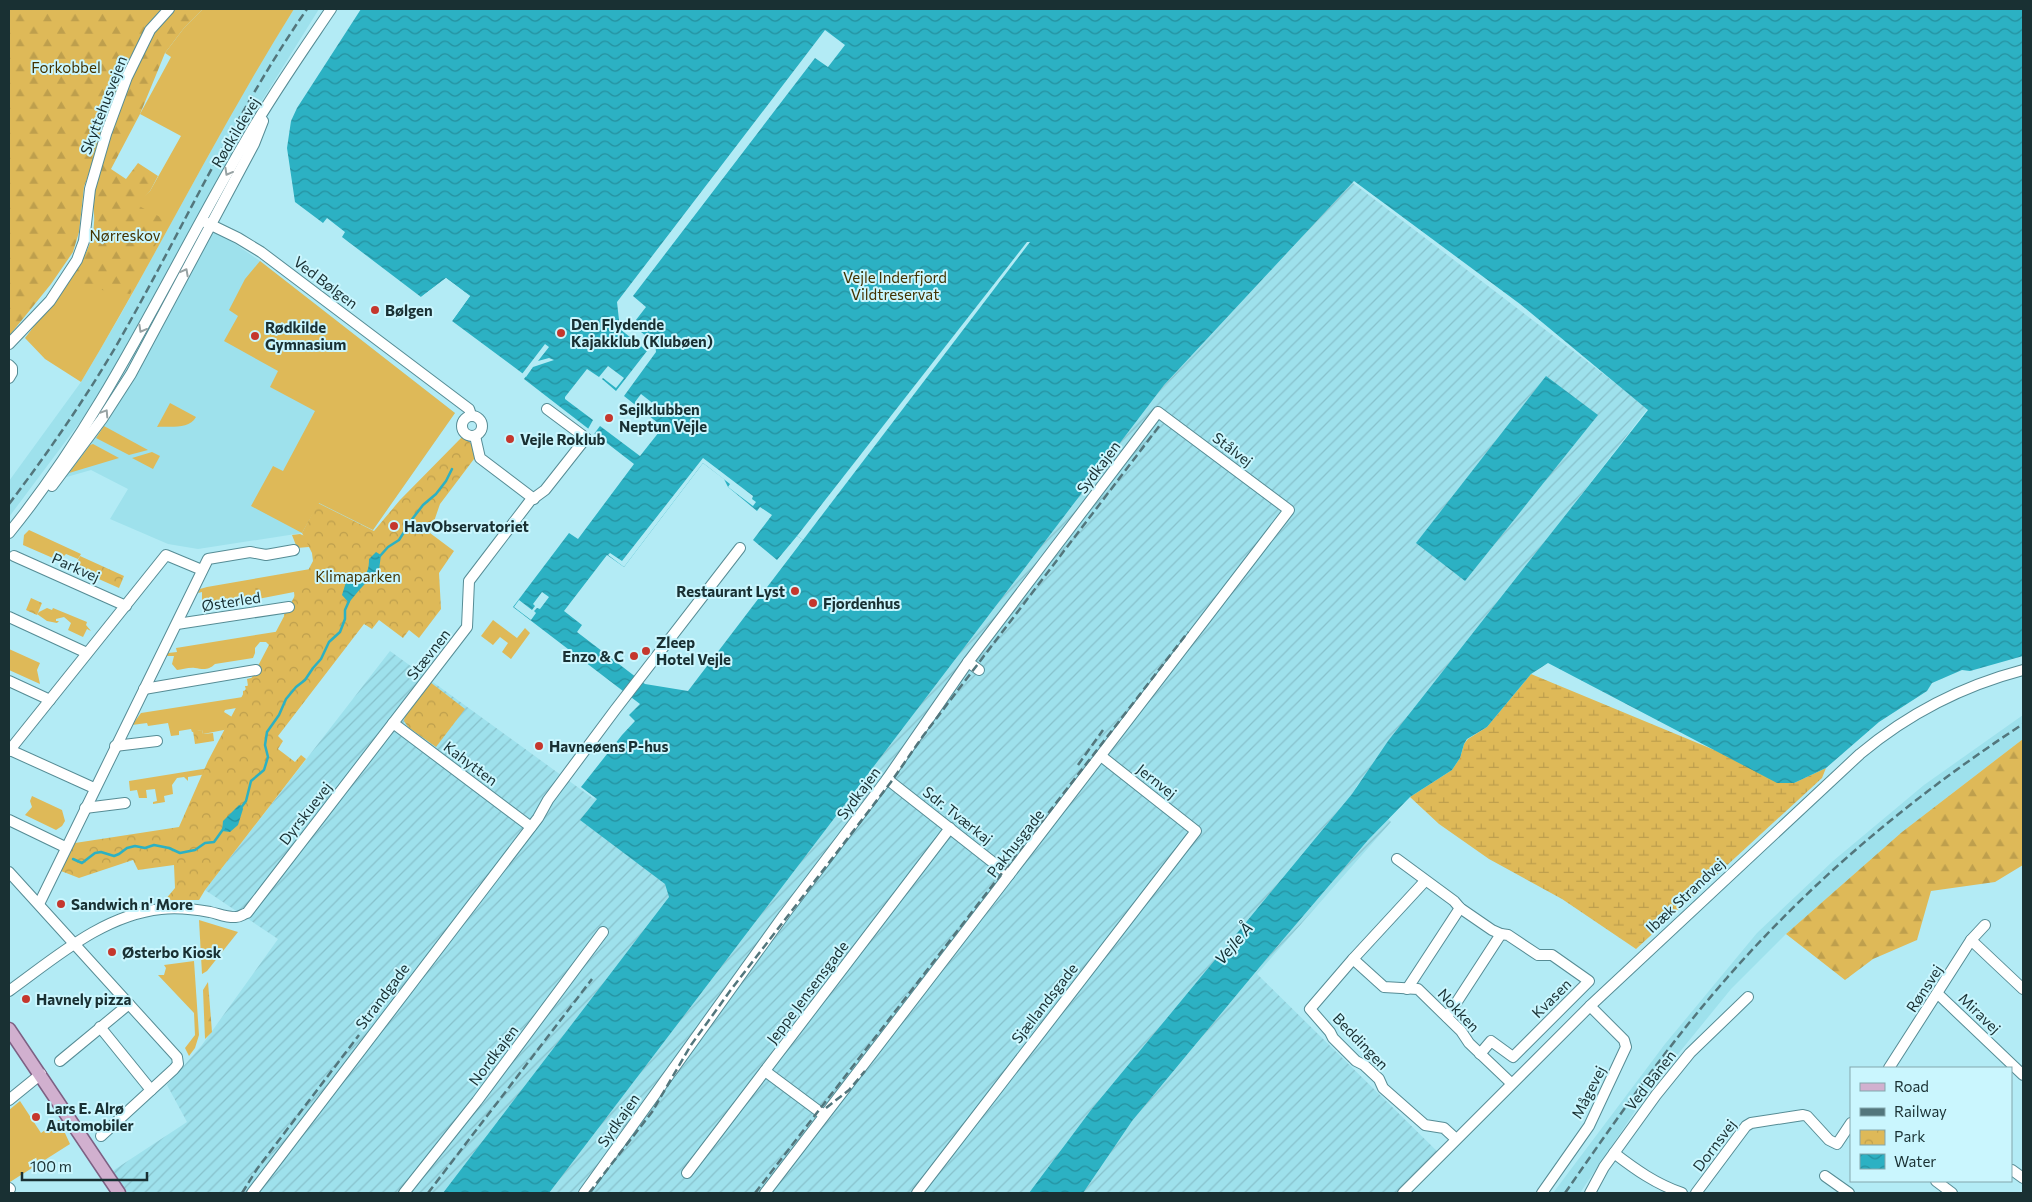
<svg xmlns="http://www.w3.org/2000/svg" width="2032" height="1202" font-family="Commissioner,sans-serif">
<defs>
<pattern id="industrial-furrows" width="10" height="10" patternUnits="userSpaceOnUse" patternTransform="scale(1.25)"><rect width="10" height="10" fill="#9ee1ec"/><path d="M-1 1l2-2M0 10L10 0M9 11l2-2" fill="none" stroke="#88c1cb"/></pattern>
<pattern id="forest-firs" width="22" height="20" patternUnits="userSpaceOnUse" patternTransform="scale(1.25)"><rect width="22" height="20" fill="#deb958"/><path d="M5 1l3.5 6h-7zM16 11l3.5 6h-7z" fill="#be9f4d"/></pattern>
<pattern id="wetland-marsh" width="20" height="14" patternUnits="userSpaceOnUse" patternTransform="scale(1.25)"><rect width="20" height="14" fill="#deb958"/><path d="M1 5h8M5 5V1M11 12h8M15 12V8" fill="none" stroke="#be9f4d"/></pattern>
<pattern id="park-crowns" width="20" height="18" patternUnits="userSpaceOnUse" patternTransform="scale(1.25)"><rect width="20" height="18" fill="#deb958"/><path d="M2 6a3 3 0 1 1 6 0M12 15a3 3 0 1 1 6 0" fill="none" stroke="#be9f4d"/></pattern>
<pattern id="water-waves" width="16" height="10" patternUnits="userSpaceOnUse" patternTransform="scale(1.25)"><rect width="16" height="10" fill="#2cb1c3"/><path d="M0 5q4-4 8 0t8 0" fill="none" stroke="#25909f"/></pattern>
</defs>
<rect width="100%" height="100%" fill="#b3ebf5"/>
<g fill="#9ee1ec">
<path d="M294,9H319L258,107L106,382L80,422L9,517V481L81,382L121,314L252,76Z"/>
<path d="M215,230L260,261L455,413L373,530L318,503L302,533L198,549L168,544L110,519L128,489L91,470L63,478Z"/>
<path d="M2023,715V739L1902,832L1786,934L1731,989L1652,1086L1580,1193H1553L1665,1044L1757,933L1833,861L1924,785Z"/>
</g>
<path fill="url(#industrial-furrows)" d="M1284,137L1353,183L1648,408L1356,787L1391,822L1257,974L1443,1157L1407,1193H124L111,1172L187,1122L167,1085L202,1045L278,939L205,890L390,651L594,799L644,738Z"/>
<g fill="#deb958">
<path d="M203,9H294C218,130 155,259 81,382L45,359L25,338L80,266L91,243L150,191L181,136L140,114L171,57L165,53L184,28Z"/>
<path d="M260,261L455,413L373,530L319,503L302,533L251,506L273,466L283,471L315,411L270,387L278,371L224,341L238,316L229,310L245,279Z"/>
<path d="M170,403L196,417C189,430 170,426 157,427Z"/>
<path d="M104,426L148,450L129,455L96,438Z"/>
<path d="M93,444L119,458L69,473L90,445Z"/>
<path d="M152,452L160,456L153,469L132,458Z"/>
<path d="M29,530L81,554L78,559L66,554L64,556L62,562L23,545L24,535Z"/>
<path d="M300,534L322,543L320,546L297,548L292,535Z"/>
<path d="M316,568L295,601L294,592L253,600L250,603C244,604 240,603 234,602C223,601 212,610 202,602V592L198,593L200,589L207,587Z"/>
<path d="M47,608L52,610L53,608L87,622L86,625L91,631L87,629L83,637L68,630L71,623L64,617L56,619V621H59L57,623L47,621L37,614L39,612Z"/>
<path d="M294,612C293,629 287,640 270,646L266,642H260L255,648V653L253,658L215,664C208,671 202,669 195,668C189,667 182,670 177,670L172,664L174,656H167L168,653L177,652L176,648L281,631V624L285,623L284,614Z"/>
<path d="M493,620L517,638L525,628L530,633L511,659L502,652L508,643L500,637L493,645L481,636Z"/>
<path d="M9,649L40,663L37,670L40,684L9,670Z"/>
<path d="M255,677L242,707L225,710L224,712L232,717L229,729L203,734L202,730L192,732L191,729L179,731V735L171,736L168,723L148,726L147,723L132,725L141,713L243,697V691L246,690L245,686H248L247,679Z"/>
<path d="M209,768L207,774L188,777V781L184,777L177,778L172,785L173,794L164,796L165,802L153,804V802L157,801L155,789L146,790L147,798H139L137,790L130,791L129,781Z"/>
<path d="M32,796L62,810L65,821L62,826L56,830L25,815L32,807L30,801Z"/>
<path d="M199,920L238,932L207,971L202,974Z"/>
<path d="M194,961L199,1035L195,1048L189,1056L185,1048L195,1035L194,1013L158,975H164L166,968L164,965Z"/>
<path d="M20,1101L41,1133L59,1120L70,1144L10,1182L9,1180V1110Z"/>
</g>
<g fill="url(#forest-firs)">
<path d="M9,9H163L147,28L128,62L84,187L79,232L73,252L51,284L9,336Z"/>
<path d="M174,9H203L184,28L165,53L140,114L111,169L126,179L138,163L158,176L150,191L137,205L168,221L130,294L66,285C79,267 93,246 94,223C95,214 92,206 94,196C100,165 111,136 122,105C134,71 146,34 174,9Z"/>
<path d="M2023,739V865L1995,882L1931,891L1917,940L1873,959L1845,980L1786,934L1902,832Z"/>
<path d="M208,982L212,1032L205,1039L203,990Z"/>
</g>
<path fill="url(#wetland-marsh)" d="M1531,674L1794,783L1826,768L1822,778L1636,949L1562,899L1489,859L1439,824L1410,797L1452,770L1460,758L1464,744L1468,739L1487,727Z"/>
<g fill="url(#park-crowns)">
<path d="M462,437C471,442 477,447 474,459L440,504L430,533L454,551L439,573L441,609L419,638L409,630L403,638L379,620L372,629L364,624L278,736L283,741L278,749L295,762L301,755L306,759L205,890L199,900H165L175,888L174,865L138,870L133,860L79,878L61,871L75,843L179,827L208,761L313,561L312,553L302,533L318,503L374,531L400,500Z"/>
<path d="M80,556L124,576L119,588L74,568Z"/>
<path d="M274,583L276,594L256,597L255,586Z"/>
<path d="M31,598L42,603L37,615L26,610Z"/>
<path d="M430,682L465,709L436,747L408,727L404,721L405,716Z"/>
<path d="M202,730L203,734L213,733L214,741L195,744L193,731Z"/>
</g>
<g fill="url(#water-waves)" fill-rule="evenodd">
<path d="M361,9H2023V656L1970,671L1962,670L1932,683L1927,691L1879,722L1826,768L1794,783H1777L1548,663L1531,674L1487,727L1467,739L1464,744L1460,758L1452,770L1410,797L1368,840L1268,957L1132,1121L1083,1193H1029L1091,1110L1352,794L1388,741L1648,410L1520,304L1354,181L1164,385L549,1193H443L669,897L665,884L580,820L597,799L581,787L622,735L635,721L629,715L640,704L513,607L569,533L578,539L634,464L524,379L526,376L452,321L470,296L446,278L421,297L342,237L345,232L327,218L323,223L295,202L287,148L291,121L297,108ZM703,463L724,479L728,487L757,511L760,507L772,515L753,540L777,560L797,536L803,540L688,691L645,684L577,632L582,625L564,611L607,555L624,567Z"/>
<path d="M1546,376L1598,415L1465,581L1416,543Z"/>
<path d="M376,552L381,555L379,570C375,572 351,599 349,603L342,595L346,582C362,577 369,578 369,559Z"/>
<path d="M239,805L242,806L243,809L238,825L230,832L222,831L223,821Z"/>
</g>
<g fill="#b3ebf5">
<path d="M825,30L845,45L828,67L815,58L633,296L646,307L632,325L655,343L656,352L624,396L663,427L640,456L600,426L594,434L588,429L593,420L565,399V397L587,369L599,377L608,366L624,378L616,388L603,378L602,379L616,391L647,351L620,329L617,302Z"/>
<path d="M1027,242H1030L803,540L797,536Z"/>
<path d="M446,278L470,296L452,321L450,319L467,297L446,281L423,298L421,297Z"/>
<path d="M545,344L549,347L538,361L549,358L554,360L533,367L526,377L522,374Z"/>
<path d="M641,394L655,405L649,413L635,402Z"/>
<path d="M703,458L753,496L752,499L756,502L753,506L728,487L730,484L703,463L624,567L608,555L610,553L622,561Z"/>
<path d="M542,592L549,597L540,609L537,608L534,611L536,613L531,620L514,607L519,600L532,610L535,606L533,604Z"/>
</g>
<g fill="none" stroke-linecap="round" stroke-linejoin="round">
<g stroke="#2cb1c3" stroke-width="2.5">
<path d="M380,556L388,547L399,540L413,518L423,505L436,494L446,481L452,469"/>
<path d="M240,809L246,801L251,781L264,770L268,757L265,745L267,732L279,715L286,699L296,687L305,680L313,668L321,659L329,642L340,632L345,619V610L349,601"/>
<path d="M73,859L82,863L95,853L101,852L114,856L119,854L127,848L135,846L145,848L154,845L169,848L180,853L195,850L205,843L214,842L224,828"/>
</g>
<g stroke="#568c95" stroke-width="12">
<g id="minor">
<path d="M205,222L238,238L261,252L469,409L471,415"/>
<path d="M9,344L50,301L77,260L84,241L90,189L106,134L127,77L150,30L169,9"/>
<path d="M9,365L12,368V373L9,378"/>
<circle cx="472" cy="426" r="10"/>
<path d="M475,436L480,458L534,499"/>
<path d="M52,486L102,419L131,374L254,144L263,121"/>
<path d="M9,533C106,414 168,274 245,142C271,96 302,52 331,9"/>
<path d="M14,556L126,606"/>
<path d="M9,617L87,653"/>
<path d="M177,624L289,607"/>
<path d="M968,662L979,670"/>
<path d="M9,681L50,700"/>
<path d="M144,689L256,670"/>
<path d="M393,723L531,827"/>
<path d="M115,746L157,741"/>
<path d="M10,750L94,788"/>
<path d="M9,751L166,555L202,570"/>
<path d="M887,779L1009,875"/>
<path d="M85,808L125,803"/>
<path d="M9,820L65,847"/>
<path d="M1397,859L1454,901L1460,908L1492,930L1501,934L1508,935L1538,955H1552L1589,981L1513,1057L1491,1041L1480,1054"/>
<path d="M9,872L177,1057L178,1064L174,1069L101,1136"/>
<path d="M1425,881L1353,959L1310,1009L1330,1032L1333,1038L1356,1061L1364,1065L1379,1079L1383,1088L1425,1125L1444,1128L1456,1139"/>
<path d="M39,904L208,559L250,552L266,555L294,550"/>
<path d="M1971,940L2023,989"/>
<path d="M1353,959L1384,987L1418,989L1461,1031L1469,1043L1511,1083"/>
<path d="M1407,989L1460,908"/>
<path d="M9,991C55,958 103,915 161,909C178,907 194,909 210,912C219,914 228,918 236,917C240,917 243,914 247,913L467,627L469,581L530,501L545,490L586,438L547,409"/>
<path d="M1938,994L2023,1075"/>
<path d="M1447,1017L1501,934"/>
<path d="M100,1027L151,1090"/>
<path d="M60,1061L129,1004"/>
<path d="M1889,1068L1971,940L1985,925"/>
<path d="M765,1071L824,1115"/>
<path d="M9,1100L41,1074"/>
<path d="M1614,1153C1636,1170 1656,1184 1682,1193"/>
<path d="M2012,1170L2023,1178"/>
<path d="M687,1173L950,828"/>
<path d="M1825,1176L1849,1193"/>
<path d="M1936,1181L1952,1193"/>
<path d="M9,1188L10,1189"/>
<path d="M252,1193L538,818L548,800L615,710L740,548"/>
<path d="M404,1193L477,1101L603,932"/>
<path d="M584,1193L784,915L887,779L968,662L1158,412L1289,510L765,1193"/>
<path d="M917,1193L1196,831L1101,756"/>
<path d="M1403,1193L1590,1006L1860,754C1909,713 1962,686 2023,670"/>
<path d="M1542,1193L1589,1126L1626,1047L1624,1040L1590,1006"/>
<path d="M1590,1193L1604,1167L1656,1095L1690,1053L1748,997"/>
<path d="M1696,1193L1746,1126L1751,1123L1803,1115L1807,1116L1829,1140L1837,1144L1851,1123"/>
</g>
</g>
<g stroke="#7d6184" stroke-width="15">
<path id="major" d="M9,1029L119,1193"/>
</g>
<use href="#minor" stroke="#fff" stroke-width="10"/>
<use href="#major" stroke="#d1b0cf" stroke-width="12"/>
<g stroke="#53767c" stroke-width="2.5" stroke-dasharray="8 4" stroke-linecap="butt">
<path d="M9,504C47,454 83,402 115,348C180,235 233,116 307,9"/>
<path d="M1078,765L1103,730"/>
<path d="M826,1108L849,1090L865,1071"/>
<path d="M242,1193L257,1169L359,1035"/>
<path d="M428,1193L592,979"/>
<path d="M589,1193L652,1112L691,1045L730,991L891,782L923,736L1160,425"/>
<path d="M755,1193L1188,632"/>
<path d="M1565,1193C1616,1120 1667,1046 1726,979C1812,880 1913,796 2023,724"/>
</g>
</g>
<defs><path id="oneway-chevron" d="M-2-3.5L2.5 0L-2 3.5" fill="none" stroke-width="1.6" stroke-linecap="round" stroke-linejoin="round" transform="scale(1.25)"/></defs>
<g stroke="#98a2a3">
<use href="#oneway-chevron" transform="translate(228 172) rotate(119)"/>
<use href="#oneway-chevron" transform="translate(185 272) rotate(-62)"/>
<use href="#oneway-chevron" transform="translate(142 329) rotate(119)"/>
<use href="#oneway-chevron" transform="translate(105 413) rotate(-57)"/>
</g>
<g fill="#c5372d" stroke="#caf6fe" stroke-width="2">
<circle cx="375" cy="310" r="5"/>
<circle cx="561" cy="333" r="5"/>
<circle cx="255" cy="336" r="5"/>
<circle cx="609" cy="418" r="5"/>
<circle cx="510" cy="439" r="5"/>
<circle cx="394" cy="526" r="5"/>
<circle cx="795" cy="591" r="5"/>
<circle cx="813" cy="603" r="5"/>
<circle cx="646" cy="651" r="5"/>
<circle cx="634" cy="656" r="5"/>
<circle cx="539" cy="746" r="5"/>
<circle cx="61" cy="904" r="5"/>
<circle cx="112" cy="952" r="5"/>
<circle cx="26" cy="999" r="5"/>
<circle cx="36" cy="1117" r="5"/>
</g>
<g text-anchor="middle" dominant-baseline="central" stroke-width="4" stroke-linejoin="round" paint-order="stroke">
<g font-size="15" fill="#433200" stroke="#caf6fe">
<text x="66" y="67">Forkobbel</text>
<text x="125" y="235">Nørreskov</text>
<text x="895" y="277">Vejle Inderfjord<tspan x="895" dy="17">Vildtreservat</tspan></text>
<text x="358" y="576">Klimaparken</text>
</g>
<g font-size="15" fill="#193033" stroke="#caf6fe">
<text transform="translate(103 105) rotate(-69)">Skyttehusvejen</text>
<text transform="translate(235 132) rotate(-59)">Rødkildevej</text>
<text transform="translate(326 282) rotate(37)">Ved Bølgen</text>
<text transform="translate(1233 449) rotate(37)">Stålvej</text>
<text transform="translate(1098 467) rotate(-53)">Sydkajen</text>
<text transform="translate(76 567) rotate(24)">Parkvej</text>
<text transform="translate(231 601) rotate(-9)">Østerled</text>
<text transform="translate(428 654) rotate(-52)">Stævnen</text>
<text transform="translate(471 763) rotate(37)">Kahytten</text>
<text transform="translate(1157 781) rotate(38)">Jernvej</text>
<text transform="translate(858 793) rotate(-53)">Sydkajen</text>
<text transform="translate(305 813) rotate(-52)">Dyrskuevej</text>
<text transform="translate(958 815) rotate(38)">Sdr. Tværkaj</text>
<text transform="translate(1015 843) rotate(-52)">Pakhusgade</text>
<text transform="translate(1685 895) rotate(-43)">Ibæk Strandvej</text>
<text transform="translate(1924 988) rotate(-57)">Rønsvej</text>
<text transform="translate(807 992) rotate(-53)">Jeppe Jensensgade</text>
<text transform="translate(382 996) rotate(-53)">Strandgade</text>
<text transform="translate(1551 998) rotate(-45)">Kvasen</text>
<text transform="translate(1044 1003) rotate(-52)">Sjællandsgade</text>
<text transform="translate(1459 1010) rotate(47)">Nokken</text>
<text transform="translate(1980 1013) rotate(44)">Miravej</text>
<text transform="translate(1361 1041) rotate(46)">Beddingen</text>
<text transform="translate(493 1055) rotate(-53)">Nordkajen</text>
<text transform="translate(1650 1080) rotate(-52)">Ved Banen</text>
<text transform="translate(1588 1092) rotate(-63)">Mågevej</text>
<text transform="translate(618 1120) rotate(-55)">Sydkajen</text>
<text transform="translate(1714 1145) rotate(-53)">Dornsvej</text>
</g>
<g font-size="15" font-weight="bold" fill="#193033" stroke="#caf6fe" text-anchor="start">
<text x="385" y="310">Bølgen</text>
<text x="571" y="324">Den Flydende<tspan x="571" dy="17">Kajakklub (Klubøen)</tspan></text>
<text x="265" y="327">Rødkilde<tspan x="265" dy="17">Gymnasium</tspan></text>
<text x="619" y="409">Sejlklubben<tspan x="619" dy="17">Neptun Vejle</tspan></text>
<text x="520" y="439">Vejle Roklub</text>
<text x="404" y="526">HavObservatoriet</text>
<text x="785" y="591" text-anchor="end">Restaurant Lyst</text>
<text x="823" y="603">Fjordenhus</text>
<text x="656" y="642">Zleep<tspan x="656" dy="17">Hotel Vejle</tspan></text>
<text x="624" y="656" text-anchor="end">Enzo &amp; C</text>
<text x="549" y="746">Havneøens P-hus</text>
<text x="71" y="904">Sandwich n' More</text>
<text x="122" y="952">Østerbo Kiosk</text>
<text x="36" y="999">Havnely pizza</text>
<text x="46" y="1108">Lars E. Alrø<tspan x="46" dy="17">Automobiler</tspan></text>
</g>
<g font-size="16" font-style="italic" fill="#132e33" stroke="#caf6fe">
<text transform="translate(1233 943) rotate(-50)">Vejle Å</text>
</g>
</g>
<rect width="2032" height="1202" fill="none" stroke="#193033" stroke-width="20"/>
<rect x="1850" y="1067" width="162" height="115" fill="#caf6fe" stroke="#83a7ad"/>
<rect x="1860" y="1083" width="25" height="8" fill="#d1b0cf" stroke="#83a7ad"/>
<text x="1894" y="1092" font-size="15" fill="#193033">Road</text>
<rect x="1860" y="1108" width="25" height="8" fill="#53767c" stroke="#83a7ad"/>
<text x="1894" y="1117" font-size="15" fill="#193033">Railway</text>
<rect x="1860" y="1130" width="25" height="15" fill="url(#park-crowns)" stroke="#83a7ad"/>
<text x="1894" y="1142" font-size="15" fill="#193033">Park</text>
<rect x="1860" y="1154" width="25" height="15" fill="url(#water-waves)" stroke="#83a7ad"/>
<text x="1894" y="1167" font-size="15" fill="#193033">Water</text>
<path d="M22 1172v8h125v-8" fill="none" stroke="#193033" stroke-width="2.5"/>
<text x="30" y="1172" font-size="15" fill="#193033" stroke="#caf6fe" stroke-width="4" paint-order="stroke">100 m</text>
</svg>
